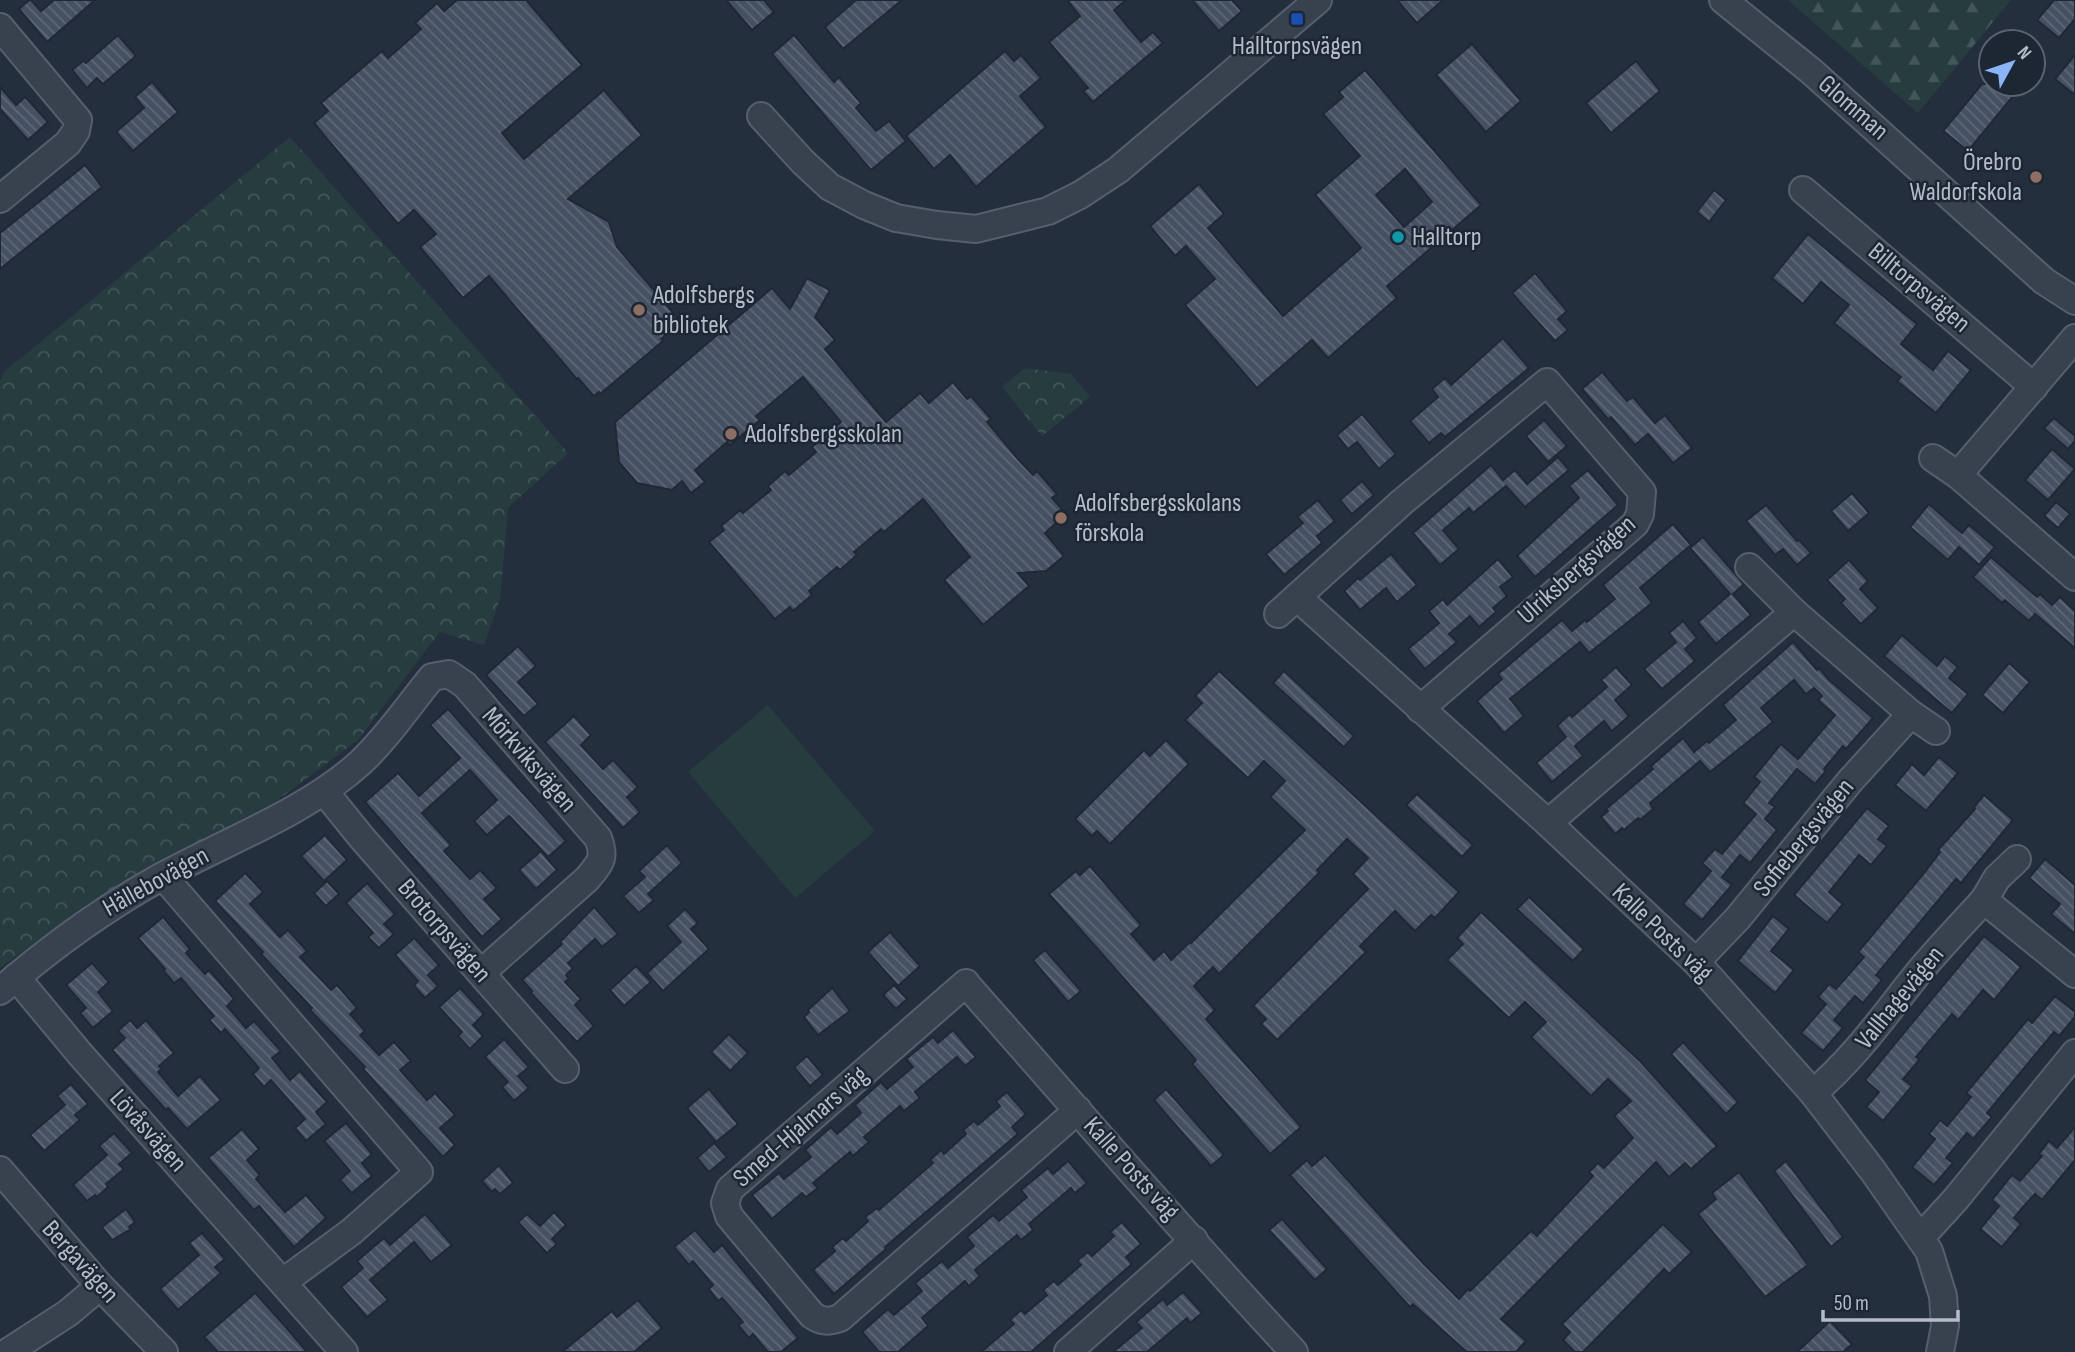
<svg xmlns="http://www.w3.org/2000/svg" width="2075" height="1352" font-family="'Sofia Sans Condensed',sans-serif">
<defs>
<pattern id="forest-firs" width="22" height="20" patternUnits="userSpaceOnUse" patternTransform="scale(1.75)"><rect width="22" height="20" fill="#263c3f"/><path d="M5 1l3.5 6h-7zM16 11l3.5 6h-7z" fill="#435659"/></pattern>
<pattern id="park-crowns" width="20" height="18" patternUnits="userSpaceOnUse" patternTransform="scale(1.75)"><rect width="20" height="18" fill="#263c3f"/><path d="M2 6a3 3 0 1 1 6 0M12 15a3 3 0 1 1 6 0" fill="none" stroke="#435659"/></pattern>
<pattern id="building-back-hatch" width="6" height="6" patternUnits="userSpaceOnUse" patternTransform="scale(1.75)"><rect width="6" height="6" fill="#455162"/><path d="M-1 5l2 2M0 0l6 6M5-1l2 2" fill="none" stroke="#5d6877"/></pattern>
</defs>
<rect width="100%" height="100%" fill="#242f3e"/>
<path fill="#263c3f" d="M768,705L875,831L795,898L688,772Z"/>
<path fill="url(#forest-firs)" d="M1788,0H2011L1918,113Z"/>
<g fill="url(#park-crowns)">
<path d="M290,137L568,453L508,508L500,599L484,645L440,632L358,740L275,802L90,902L0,968V380L4,372Z"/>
<path d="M1025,368L1071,374L1090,397L1042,436L1002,387Z"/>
</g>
<g fill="url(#building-back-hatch)" stroke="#1f2835" stroke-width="2" fill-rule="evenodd">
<path d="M29,0H31L41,11L54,0H95L47,42L19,9Z"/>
<path d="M457,0H526L582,65L502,133L524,159L604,90L642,135L568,199L609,222L617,247L681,322L661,339L663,341L600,394L599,392L594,396L578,378L577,379L489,276L463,298L420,247L436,234L414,210L398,224L314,123L328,111L321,103L382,51L388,58L421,29L415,23L437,3L444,11Z"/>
<path d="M726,0H764L774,12L752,30Z"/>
<path d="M856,0H902L843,49L825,27Z"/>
<path d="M1067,0H1126L1114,10L1141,42L1153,32L1163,43L1093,102L1083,91L1088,88L1049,42L1080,16Z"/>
<path d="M1192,0H1232L1242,11L1219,31Z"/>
<path d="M1397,0H1443L1417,23Z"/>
<path d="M2054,0H2075V19L2059,38L2037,20Z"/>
<path d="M118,35L136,56L103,84L97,78L87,88L72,70L83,61L86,63Z"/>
<path d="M794,35L834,82L839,77L861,103L856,108L876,131L889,121L906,141L871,170L772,54Z"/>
<path d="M1472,44L1521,101L1486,132L1436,75Z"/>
<path d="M1005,51L1014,61L1021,55L1041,78L1020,96L1046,127L976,187L950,155L934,169L906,136Z"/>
<path d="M2075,55V95L2055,79Z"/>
<path d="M1636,61L1660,91L1611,133L1586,103Z"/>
<path d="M1365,70L1481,205L1387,286L1397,298L1328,358L1312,340L1257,388L1185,305L1215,279L1186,246L1175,256L1150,226L1199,184L1224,214L1208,228L1283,316L1361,248L1315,195L1360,156L1323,114L1343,97L1339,92ZM1405,169L1432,202L1404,227L1376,195Z"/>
<path d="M152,82L178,112L133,151L116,132L144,108L135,97Z"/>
<path d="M1982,84H2023L1968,151L1943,131Z"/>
<path d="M0,87L16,105L25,97L48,122L28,140L0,109Z"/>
<path d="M85,165L102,187L0,269V233Z"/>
<path d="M1714,190L1726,200L1709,222L1697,212Z"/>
<path d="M1808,234L1917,324L1901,344L1933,370L1948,351L1971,370L1936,413L1897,381L1901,377L1834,323L1849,305L1821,282L1803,304L1772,278Z"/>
<path d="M1535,273L1567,311L1558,319L1568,330L1555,341L1512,293Z"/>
<path d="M807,278L830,290L815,317L835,340L825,349L886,422L920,393L929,403L953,382L967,399L971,396L991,419L987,422L1018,459L1033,475L1037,471L1057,494L1052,498L1066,514L1045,533L1064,556L1046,571L1018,573L1029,586L983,625L944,580L970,557L923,499L884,532L881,529L854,552L857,555L840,570L837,567L809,591L812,595L793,611L790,607L775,619L709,542L724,530L721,526L740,510L743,513L771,490L768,486L785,471L789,475L816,452L812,447L841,422L803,377L756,416L760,420L730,445L727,442L695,470L705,482L691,493L682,481L672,490L637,483L619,462L615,422L772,288L790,309Z"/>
<path d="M1503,338L1529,368L1445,437L1441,433L1429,443L1410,421L1438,397L1432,389L1445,378L1451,385Z"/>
<path d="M1602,372L1627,401L1633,397L1655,423L1665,415L1692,448L1673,463L1648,434L1635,445L1611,417L1608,419L1582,389Z"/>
<path d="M1362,414L1396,454L1379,469L1357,442L1348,449L1337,435Z"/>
<path d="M2054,418L2075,436V441L2068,449L2044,428Z"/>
<path d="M1544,420L1567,446L1548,462L1526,436Z"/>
<path d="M2052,449L2075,469L2048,500L2025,480Z"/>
<path d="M1558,457L1569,470L1525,507L1506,486L1473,513L1469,508L1443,530L1459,549L1440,565L1413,533L1491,465L1503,480L1515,470L1527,484Z"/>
<path d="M1588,470L1618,505L1535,577L1517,556L1579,498L1569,486Z"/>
<path d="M1362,481L1374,495L1352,514L1340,500Z"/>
<path d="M1852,493L1869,513L1848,531L1831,511Z"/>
<path d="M1318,500L1335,521L1317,536L1322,543L1284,575L1266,554L1303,523L1297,517Z"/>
<path d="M2056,502L2070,514L2058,528L2044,516Z"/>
<path d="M1929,504L1962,533L1969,525L1995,547L1979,565L1959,547L1948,560L1910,527Z"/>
<path d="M1766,505L1797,541L1799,540L1811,553L1797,565L1783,549L1775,555L1746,521Z"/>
<path d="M1673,524L1691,545L1640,588L1652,603L1589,653L1580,642L1510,699L1524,716L1504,733L1477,701L1502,679L1498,674L1562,620L1572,631L1585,620L1587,622L1615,599L1603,585Z"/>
<path d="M1703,537L1744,584L1733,594L1751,615L1716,644L1698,622L1730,594L1690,548Z"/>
<path d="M1391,554L1417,585L1397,602L1386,588L1360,610L1344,591L1358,578L1360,580Z"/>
<path d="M1991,557L2037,597L2040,594L2052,605L2060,597L2075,611V648L2035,614L2029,621L2005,600L2002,603L1973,577Z"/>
<path d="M1498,559L1513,577L1500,587L1507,596L1493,608L1496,612L1479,627L1470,616L1449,634L1457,642L1425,669L1408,649L1439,623L1429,611L1443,599L1447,605Z"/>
<path d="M1849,560L1868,581L1860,589L1878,608L1861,624L1841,603L1845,599L1827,580Z"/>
<path d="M1683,621L1697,638L1685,649L1695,661L1662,689L1644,669L1676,642L1669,633Z"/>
<path d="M1902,635L1937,666L1945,656L1958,667L1949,678L1968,694L1952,713L1884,656Z"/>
<path d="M1793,642L1817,670L1819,668L1828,679L1873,718L1846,749L1843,746L1824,769L1826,771L1815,784L1797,769L1769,803L1775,807L1765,819L1777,830L1750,863L1740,855L1722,877L1732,885L1702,920L1683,904L1711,871L1702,863L1715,849L1722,854L1756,814L1743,803L1760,782L1754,777L1781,744L1798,759L1835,715L1818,700L1822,696L1814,688L1806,694L1794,680L1761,708L1773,722L1710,772L1700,761L1650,803L1653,809L1640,820L1638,818L1624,830L1622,828L1615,834L1601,817L1608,811L1606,809L1653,769L1651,766L1683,738L1694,752L1707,741L1709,743L1736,720L1723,705Z"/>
<path d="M518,646L536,666L518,682L538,704L524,716L486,675Z"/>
<path d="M2009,663L2030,682L2003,713L1982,695Z"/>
<path d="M1616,667L1632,685L1615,700L1629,716L1612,731L1604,721L1575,746L1583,756L1552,782L1536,763L1566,737L1557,726L1570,714L1572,717L1607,687L1601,680Z"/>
<path d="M1219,671L1459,892L1435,918L1431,915L1415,931L1395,911L1360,946L1366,952L1277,1040L1261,1024L1266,1019L1253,1006L1368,889L1353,874L1368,858L1347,839L1317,870L1319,873L1219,974L1213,967L1194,986L1215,1010L1206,1019L1301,1127L1270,1154L1192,1064L1196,1060L1049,894L1076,871L1080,875L1090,866L1141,925L1131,934L1154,960L1164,951L1171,960L1190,942L1191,943L1305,830L1270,797L1285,781L1264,761L1248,778L1185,720L1202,703L1195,696Z"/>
<path d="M1284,671L1354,736L1344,747L1273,683Z"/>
<path d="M448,709L566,841L548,857L509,816L487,835L474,821L497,800L470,770L422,813L451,845L444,851L470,879L480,870L497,888L484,899L502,919L482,937L365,802L398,773L419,796L460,758L430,725Z"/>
<path d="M574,716L591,735L581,745L603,769L613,760L638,787L627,797L640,812L623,828L545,742Z"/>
<path d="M1166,740L1189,764L1110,844L1097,831L1092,836L1075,819L1144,750L1150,756Z"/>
<path d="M1939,757L1958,773L1926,811L1895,785L1912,764L1924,775Z"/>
<path d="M1417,794L1473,845L1462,857L1406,805Z"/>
<path d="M1984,795L2013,820L1961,883L1956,879L1876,975L1882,980L1863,1003L1855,996L1834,1020L1843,1028L1823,1051L1801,1033L1826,1004L1818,997L1829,984L1836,989L1864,957L1858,952L1925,872L1940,852L1938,850L1975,809L1974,807Z"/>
<path d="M1867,808L1889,826L1878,839L1887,846L1871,865L1859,855L1829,892L1843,904L1827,923L1794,895Z"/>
<path d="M325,835L347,860L324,881L301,856Z"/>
<path d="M667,845L682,863L648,894L654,900L639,913L623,896L645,877L639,871Z"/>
<path d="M541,851L557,870L536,889L519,870Z"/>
<path d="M2045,859L2075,885V934L2051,914L2060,904L2029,878Z"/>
<path d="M245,873L263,892L250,904L280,937L288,930L307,951L300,957L331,990L337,985L357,1008L350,1014L365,1031L360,1035L379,1055L394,1042L411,1061L400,1070L427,1100L435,1093L455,1115L440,1128L455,1145L443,1157L363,1069L365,1067L310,1010L312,1008L261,954L263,952L215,901Z"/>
<path d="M327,881L339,894L326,906L314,893Z"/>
<path d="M367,883L395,914L384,924L394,934L379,948L368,937L373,933L346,903Z"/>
<path d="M1529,897L1584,949L1573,961L1517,909Z"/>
<path d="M594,907L618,934L602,947L595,939L568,963L573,968L566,975L569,979L565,982L581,999L575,1005L594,1026L577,1042L531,993L532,991L522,980L562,944L560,942Z"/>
<path d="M685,909L698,923L691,929L709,949L663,991L647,973L681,942L667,926Z"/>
<path d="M1481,912L1641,1062L1717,1146L1691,1169L1685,1163L1669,1177L1656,1162L1501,1319L1526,1341L1516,1352H1467L1413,1304L1410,1307L1290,1175L1307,1160L1312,1166L1325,1155L1424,1264L1459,1299L1468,1289L1470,1291L1531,1231L1537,1236L1593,1176L1589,1172L1598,1163L1604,1168L1633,1138L1614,1116L1631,1101L1608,1079L1591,1096L1531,1037L1546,1022L1525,1002L1509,1018L1447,960L1463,944L1457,938Z"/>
<path d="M1773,916L1789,929L1771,951L1794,970L1775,993L1738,961Z"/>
<path d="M163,917L190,949L186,953L205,974L209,970L234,999L227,1006L246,1028L254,1021L281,1051L272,1058L290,1080L300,1071L327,1102L316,1112L326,1124L306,1141L295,1128L305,1119L271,1080L264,1087L253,1074L259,1068L225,1029L221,1033L209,1020L214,1016L181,978L174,983L163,970L165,969L138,938Z"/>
<path d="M890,932L920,966L898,986L868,952Z"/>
<path d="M1984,936L2021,967L1994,1000L1983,990L1958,1020L1952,1014L1916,1057L1920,1059L1903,1079L1912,1086L1883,1121L1866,1107L1879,1092L1865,1080Z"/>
<path d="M414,938L439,965L428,975L438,986L425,998L414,986L418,981L395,955Z"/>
<path d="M1045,950L1081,991L1068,1002L1033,960Z"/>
<path d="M92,963L109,982L98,992L113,1011L93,1028L80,1013L86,1008L66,985Z"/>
<path d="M636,966L651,982L624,1006L610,990Z"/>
<path d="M894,985L907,999L896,1009L883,995Z"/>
<path d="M460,988L484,1014L473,1025L483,1036L470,1049L458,1036L462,1032L439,1007Z"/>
<path d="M832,988L850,1011L818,1035L804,1017L809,1012L808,1010Z"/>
<path d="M2055,996L2075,1012V1017L2059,1036L2054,1032L1987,1113L1992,1117L1973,1139L1967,1133L1946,1158L1953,1163L1934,1185L1912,1167L1935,1139L1929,1134L1940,1120L1947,1126L1971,1097L1966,1093L2028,1019L2032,1023Z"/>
<path d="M130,1020L137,1028L146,1020L174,1053L159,1066L162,1069L158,1072L178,1096L200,1076L221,1100L187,1129L168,1108L166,1110L112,1050L125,1038L118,1031Z"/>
<path d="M953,1030L976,1057L965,1066L957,1057L915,1092L920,1098L904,1111L900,1106L864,1137L869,1142L853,1156L850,1152L813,1183L818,1188L806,1197L802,1193L772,1219L752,1195L779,1173L784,1179L811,1157L805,1150L831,1127L837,1134L861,1113L855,1105L881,1082L887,1089L913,1067L906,1059L933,1037L938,1043Z"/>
<path d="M729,1034L748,1053L730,1071L711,1052Z"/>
<path d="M504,1039L529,1067L518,1076L529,1088L514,1101L502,1087L508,1082L485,1057Z"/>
<path d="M1683,1042L1738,1102L1726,1114L1671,1054Z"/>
<path d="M807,1056L823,1075L810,1086L794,1067Z"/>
<path d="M71,1084L88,1104L75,1115L80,1120L44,1151L30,1135L65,1105L57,1096Z"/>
<path d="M709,1089L738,1124L716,1142L687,1108Z"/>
<path d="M1166,1089L1224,1155L1211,1166L1154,1100Z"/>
<path d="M1007,1092L1026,1114L1012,1127L1018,1134L885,1247L886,1249L834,1294L813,1270L835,1251L832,1247L843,1238L846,1241L868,1221L865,1217L877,1208L879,1210L933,1163L930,1160L941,1150L944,1154L966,1134L963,1130L974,1121L978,1125L1000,1106L996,1101Z"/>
<path d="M346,1123L372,1154L362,1163L372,1176L352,1193L340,1180L350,1171L324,1141Z"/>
<path d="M2075,1127V1160L2042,1200L2035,1194L2024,1206L2014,1218L2021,1224L2002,1247L1980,1229L1999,1206L1992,1200L2012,1175L2020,1181L2042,1156L2039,1154L2049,1141L2057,1148Z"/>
<path d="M242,1129L259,1149L247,1160L260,1175L256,1179L285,1212L306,1195L326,1218L294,1247L259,1206L254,1210L208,1158Z"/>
<path d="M114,1133L132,1153L119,1164L124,1169L106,1184L108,1187L97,1197L95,1195L87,1201L73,1185L107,1155L99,1146Z"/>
<path d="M714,1143L727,1157L709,1172L697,1158Z"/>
<path d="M1068,1161L1087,1183L1075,1193L1071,1188L1029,1224L1033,1230L1021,1240L1017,1235L975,1270L980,1276L969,1286L965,1281L922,1318L928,1326L898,1352H879L862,1332L888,1309L894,1315L922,1291L915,1283L942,1261L948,1268L974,1246L967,1237L993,1215L999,1221L1027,1197L1021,1190L1048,1168L1053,1174Z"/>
<path d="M1786,1161L1843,1237L1831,1247L1774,1171Z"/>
<path d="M499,1165L513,1183L500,1194L495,1189L492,1192L482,1181Z"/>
<path d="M1739,1172L1808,1265L1765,1297L1698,1214L1716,1199L1712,1193Z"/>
<path d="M126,1209L135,1222L129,1227L131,1229L112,1240L102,1227Z"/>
<path d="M554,1212L566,1225L552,1239L557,1244L547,1253L518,1222L527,1214L540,1226Z"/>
<path d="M425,1214L452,1245L431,1262L414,1242L370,1280L388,1300L367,1317L341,1287L363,1268L357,1261L384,1238L390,1245Z"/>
<path d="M1282,1219L1327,1269L1315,1280L1269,1230Z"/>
<path d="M1122,1222L1141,1244L1126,1257L1132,1264L1031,1352H981L1014,1324L1010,1320L1021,1310L1025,1314L1047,1295L1043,1290L1054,1281L1058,1285L1081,1265L1077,1261L1088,1252L1092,1256L1114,1236L1110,1232Z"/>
<path d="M1663,1224L1692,1252L1669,1274L1664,1269L1583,1352H1575L1563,1340L1570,1332L1562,1324Z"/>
<path d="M695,1230L714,1252L722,1245L798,1338L781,1352H768L753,1334L749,1338L738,1325L743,1322L722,1298L718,1301L709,1289L713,1285L693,1261L689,1265L674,1247Z"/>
<path d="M202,1233L225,1259L215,1267L221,1273L178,1310L160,1289L199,1255L189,1243Z"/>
<path d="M1183,1292L1202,1313L1190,1323L1187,1318L1147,1352H1113L1142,1328L1136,1322L1163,1299L1167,1305Z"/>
<path d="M255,1293L285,1326L307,1352H218L204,1337Z"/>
<path d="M638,1300L662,1328L634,1352H562L612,1311L617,1317Z"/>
<path d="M1830,1321L1852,1344L1843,1352H1797Z"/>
</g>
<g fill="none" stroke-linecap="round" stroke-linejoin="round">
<g stroke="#565f6c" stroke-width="30">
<g id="minor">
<path d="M1723,0L1811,71L2044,281L2075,301"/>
<path d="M0,27L78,120L76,131L68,143L0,199"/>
<path d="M761,116L803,162L830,187L864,205L896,218L937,225L976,229L1048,211L1080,195L1118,170L1318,0"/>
<path d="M1803,190L2034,387"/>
<path d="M2075,338L1958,475L2075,577"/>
<path d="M1933,458L1958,475"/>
<path d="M1749,567L1794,612"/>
<path d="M1297,597L1548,823L1696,962L1813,1093L1873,1171L1929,1251L1943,1296L1945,1326L1940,1352"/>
<path d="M1278,614L1402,502L1547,382L1642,492L1640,514L1635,524L1420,709"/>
<path d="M1911,714L1936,731"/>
<path d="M324,791L362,838L565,1069"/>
<path d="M1548,823L1794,612L1911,714L1850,781L1738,918L1696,962"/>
<path d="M163,876L419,1172L351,1232L283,1282"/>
<path d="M1984,900L1997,878L2017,859"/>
<path d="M16,977L80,1054L344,1352"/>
<path d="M0,991C51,947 103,909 161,877C226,841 305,813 360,763C387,738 409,705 432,677L449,674L465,685L598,838C606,859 600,863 587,879L481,973"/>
<path d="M1813,1093C1855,1058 1885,1014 1919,972C1940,947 1962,924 1984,900L2075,974"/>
<path d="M1078,1110L840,1318C828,1322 822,1322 812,1315L729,1216L725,1203L730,1189L966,983L968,986C1076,1108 1183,1233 1294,1352"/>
<path d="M0,1170L100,1286L164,1352"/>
<path d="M1921,1237L1955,1200L2075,1053"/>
<path d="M8,1352L68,1313L100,1286"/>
<path d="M1068,1352L1194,1240"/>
</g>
</g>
<use href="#minor" stroke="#38414e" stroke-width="26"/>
</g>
<rect fill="#1a4fb4" stroke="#1d2633" stroke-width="2.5" x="1290" y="12" width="14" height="14" rx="3.5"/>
<g fill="#8d6e63" stroke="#1d2633" stroke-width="2.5">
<circle cx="2036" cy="177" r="7"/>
<circle cx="639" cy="310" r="7"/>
<circle cx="731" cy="434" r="7"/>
<circle cx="1061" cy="518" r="7"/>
</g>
<circle fill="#0f9aa8" stroke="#1d2633" stroke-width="2.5" cx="1398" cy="237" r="7"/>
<g text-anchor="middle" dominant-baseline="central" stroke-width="5" stroke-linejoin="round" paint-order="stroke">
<g font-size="26" fill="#b4bcc9" stroke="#1d2633" text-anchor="start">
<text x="1297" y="46" text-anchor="middle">Halltorpsvägen</text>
<text x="2022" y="162" text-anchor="end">Örebro<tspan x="2022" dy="30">Waldorfskola</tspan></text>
<text x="1412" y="237">Halltorp</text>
<text x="653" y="295">Adolfsbergs<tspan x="653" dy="30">bibliotek</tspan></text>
<text x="745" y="434">Adolfsbergsskolan</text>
<text x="1075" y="503">Adolfsbergsskolans<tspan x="1075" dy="30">förskola</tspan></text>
</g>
<g font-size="26" fill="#b4bcc9" stroke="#1d2633">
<text transform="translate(1853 108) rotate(41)">Glomman</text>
<text transform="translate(1919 288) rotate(40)">Billtorpsvägen</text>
<text transform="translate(1577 570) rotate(-42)">Ulriksbergsvägen</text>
<text transform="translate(529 760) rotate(49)">Mörkviksvägen</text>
<text transform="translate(1804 838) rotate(-51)">Sofiebergsvägen</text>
<text transform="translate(156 882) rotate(-29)">Hällebovägen</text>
<text transform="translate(444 931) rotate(49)">Brotorpsvägen</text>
<text transform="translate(1662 933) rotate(44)">Kalle Posts väg</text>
<text transform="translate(1900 998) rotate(-51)">Vallhagevägen</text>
<text transform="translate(801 1127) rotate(-41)">Smed-Hjalmars väg</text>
<text transform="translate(148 1131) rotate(48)">Lövåsvägen</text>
<text transform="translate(1131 1169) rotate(48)">Kalle Posts väg</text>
<text transform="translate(80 1262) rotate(48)">Bergavägen</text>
</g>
</g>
<g transform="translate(2012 63) rotate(50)"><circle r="33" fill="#1d2633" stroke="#59626f" stroke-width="2"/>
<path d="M0-5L12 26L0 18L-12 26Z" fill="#8ab4f8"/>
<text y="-10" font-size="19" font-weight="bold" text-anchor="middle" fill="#b4bcc9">N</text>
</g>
<path d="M1823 1310v10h135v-10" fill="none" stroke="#b4bcc9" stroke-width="3.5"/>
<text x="1834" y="1310" font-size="21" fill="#b4bcc9" stroke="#1d2633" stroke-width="5" paint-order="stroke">50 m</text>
</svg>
